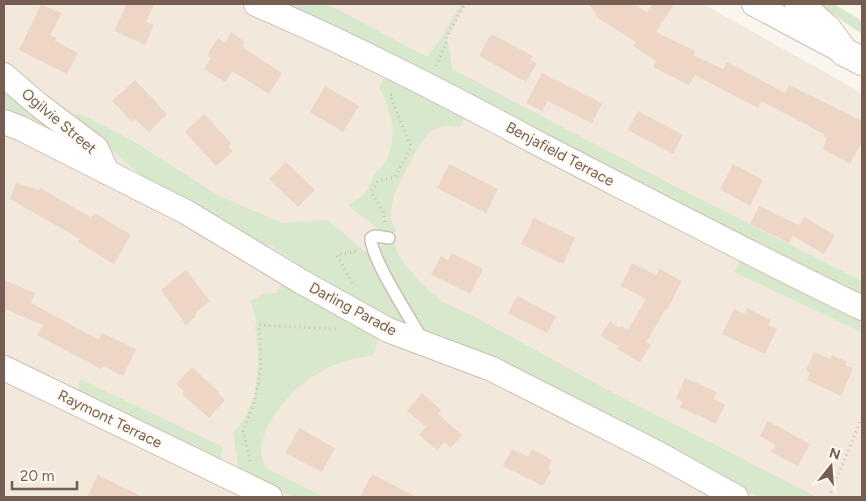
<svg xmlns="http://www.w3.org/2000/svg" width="866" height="501" font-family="Figtree,sans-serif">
<rect width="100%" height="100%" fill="#fbf6ed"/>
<path fill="#f2e8dc" d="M4,4H703L855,89L862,94V497H4Z"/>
<g fill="#d7e8cc">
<path d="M286,4H323L341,11L427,57L438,43L461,4H465L447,36L452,69L686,192L862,281V298L422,73L335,25Z"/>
<path d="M818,4H834L862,21V34Z"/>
<path d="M387,73L466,115L460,127C455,127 449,125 445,126C424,129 416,152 407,168C399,183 390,199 391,218C392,223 395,228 397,232L381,231L348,205C357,200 366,194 370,184C372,181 373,176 375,173C377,171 379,170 381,168C400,144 393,111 379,87Z"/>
<path d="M4,85L75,142L4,111Z"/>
<path d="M80,114L133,141L219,196L282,223L328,220L370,256L383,259L380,249L386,240L395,243L398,255L418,280L441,301L475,317L621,397L817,497H758L700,466L395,320L302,267L270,245L254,246L146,179L69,115Z"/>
<path d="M742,260L862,318V332L734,272Z"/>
<path d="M283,283L380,335L373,355C351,358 331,364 312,377C289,391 244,442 268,469L324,497H293L239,471L233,433C261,406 260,362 255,326L257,323L251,301L266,293H276Z"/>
<path d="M80,379L223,447L220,460L78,391Z"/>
</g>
<g fill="#eed6c7">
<path d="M127,4H154L146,22L154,25L145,45L114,31Z"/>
<path d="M589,4H634L647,12L653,4H674L656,32L695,51L693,55L723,69L727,62L785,93L789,85L862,121V141L850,164L823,149L827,138L823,136L824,134L761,101L758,108L695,75L689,85L653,67L656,61L633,46L636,42L599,19Z"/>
<path d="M41,5L62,13L50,35L56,38L55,41L78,53L67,74L19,50Z"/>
<path d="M231,32L245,42L242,47L282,73L269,94L232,71L225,82L204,69L211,58L208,56L209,52L218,38L225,43Z"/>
<path d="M491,34L533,56L530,60L537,63L526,82L479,56Z"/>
<path d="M542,73L602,103L592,123L547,101L542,111L526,103Z"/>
<path d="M135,80L167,114L149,132L135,119L132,122L112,101Z"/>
<path d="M325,86L359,106L343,132L310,112Z"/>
<path d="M638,111L683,135L673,154L628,130Z"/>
<path d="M204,114L231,143L228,146L233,151L216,166L185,132Z"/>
<path d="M286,162L315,190L298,207L269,179Z"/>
<path d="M449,164L498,189L486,213L437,188Z"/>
<path d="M733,164L763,180L750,206L720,189Z"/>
<path d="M16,183L39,190L40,188L92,218L95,213L131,235L114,264L78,242L80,239L10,199Z"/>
<path d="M759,206L799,225L789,243L750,224Z"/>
<path d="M804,217L835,235L824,254L793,236Z"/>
<path d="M534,218L575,238L563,264L521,244Z"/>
<path d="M452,253L483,269L470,294L431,274L441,256L448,260Z"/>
<path d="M632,263L656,275L659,269L682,281L667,310L666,309L646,342L651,345L640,362L617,349L618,346L601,336L610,321L620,328L622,326L628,330L646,299L621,286Z"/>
<path d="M186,270L210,301L196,312L195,317L186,325L161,290Z"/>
<path d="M4,280L35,293L31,303L99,340L102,333L136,349L123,376L103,366L101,369L37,335L43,325L4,309Z"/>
<path d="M517,296L556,316L547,333L508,313Z"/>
<path d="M747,308L771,320L768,325L777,329L765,354L722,334L734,309L745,314Z"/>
<path d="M814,352L830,359L832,355L847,362L845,365L853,368L841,396L807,380L810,373L806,370Z"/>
<path d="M192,367L220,393L218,394L225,400L209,418L182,394L184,391L176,384Z"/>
<path d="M685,378L717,392L714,399L725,405L716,424L680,407L683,402L676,399Z"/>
<path d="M422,393L441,410L438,414L462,435L451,448L444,442L437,450L419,435L426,427L407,411Z"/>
<path d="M768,421L810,444L798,466L771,452L776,445L760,436Z"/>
<path d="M299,428L335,448L322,472L285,453Z"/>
<path d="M512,449L528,457L532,449L552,460L548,469L551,471L543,486L503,466Z"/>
<path d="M372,474L416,497H360Z"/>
<path d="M98,475L143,497H87Z"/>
</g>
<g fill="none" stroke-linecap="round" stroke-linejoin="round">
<g stroke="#cdbeb3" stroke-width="14">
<path id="lane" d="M389,238L375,236L371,238C371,259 411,319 423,341"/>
</g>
<g stroke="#cdbeb3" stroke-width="26">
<g id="street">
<path d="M256,4C354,46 448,95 541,145C648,200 754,256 862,308"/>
<path d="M754,4L844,52"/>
<path d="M4,75L40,106L96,148L107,172"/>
<path d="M4,122L20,128L186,212L302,282L388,330L492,369L657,453L736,497"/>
<path d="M4,368L270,497"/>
</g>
</g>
<g stroke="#cfbfb1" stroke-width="30">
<path id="secondary" d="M799,4L828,30L844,52L862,61"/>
</g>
<g stroke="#d3baaa" stroke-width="3" stroke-dasharray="1 4" stroke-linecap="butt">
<path d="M436,66L447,41V36L465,4"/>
<path d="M385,222L383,211L371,192L378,181L395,177L411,147L390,95L394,94"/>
<path d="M352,283L337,255L357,251"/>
<path d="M250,461L243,430L253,405L258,384L261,367L259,325L338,329L339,328"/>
<path d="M829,497L862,417"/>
</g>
<use href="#lane" stroke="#fff" stroke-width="11"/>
<use href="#street" stroke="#fff" stroke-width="24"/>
<use href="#secondary" stroke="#fff" stroke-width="28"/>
</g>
<g text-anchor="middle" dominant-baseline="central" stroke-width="4" stroke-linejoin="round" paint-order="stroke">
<g font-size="15" fill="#755e51" stroke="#fefaf3">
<text transform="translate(59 121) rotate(40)">Ogilvie Street</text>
<text transform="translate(560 154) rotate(28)">Benjafield Terrace</text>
<text transform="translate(353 309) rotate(28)">Darling Parade</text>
<text transform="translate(110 419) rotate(26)">Raymont Terrace</text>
</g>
</g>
<rect width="866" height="501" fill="none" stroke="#755e51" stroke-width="10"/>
<g transform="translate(831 466) rotate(17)" stroke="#fefaf3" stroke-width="4" paint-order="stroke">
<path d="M0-4L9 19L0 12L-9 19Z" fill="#755e51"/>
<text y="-8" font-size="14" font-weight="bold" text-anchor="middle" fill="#755e51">N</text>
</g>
<path d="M12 481v8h65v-8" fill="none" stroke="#755e51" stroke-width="2.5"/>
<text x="20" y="481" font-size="15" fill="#755e51" stroke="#fefaf3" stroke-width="4" paint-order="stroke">20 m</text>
</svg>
